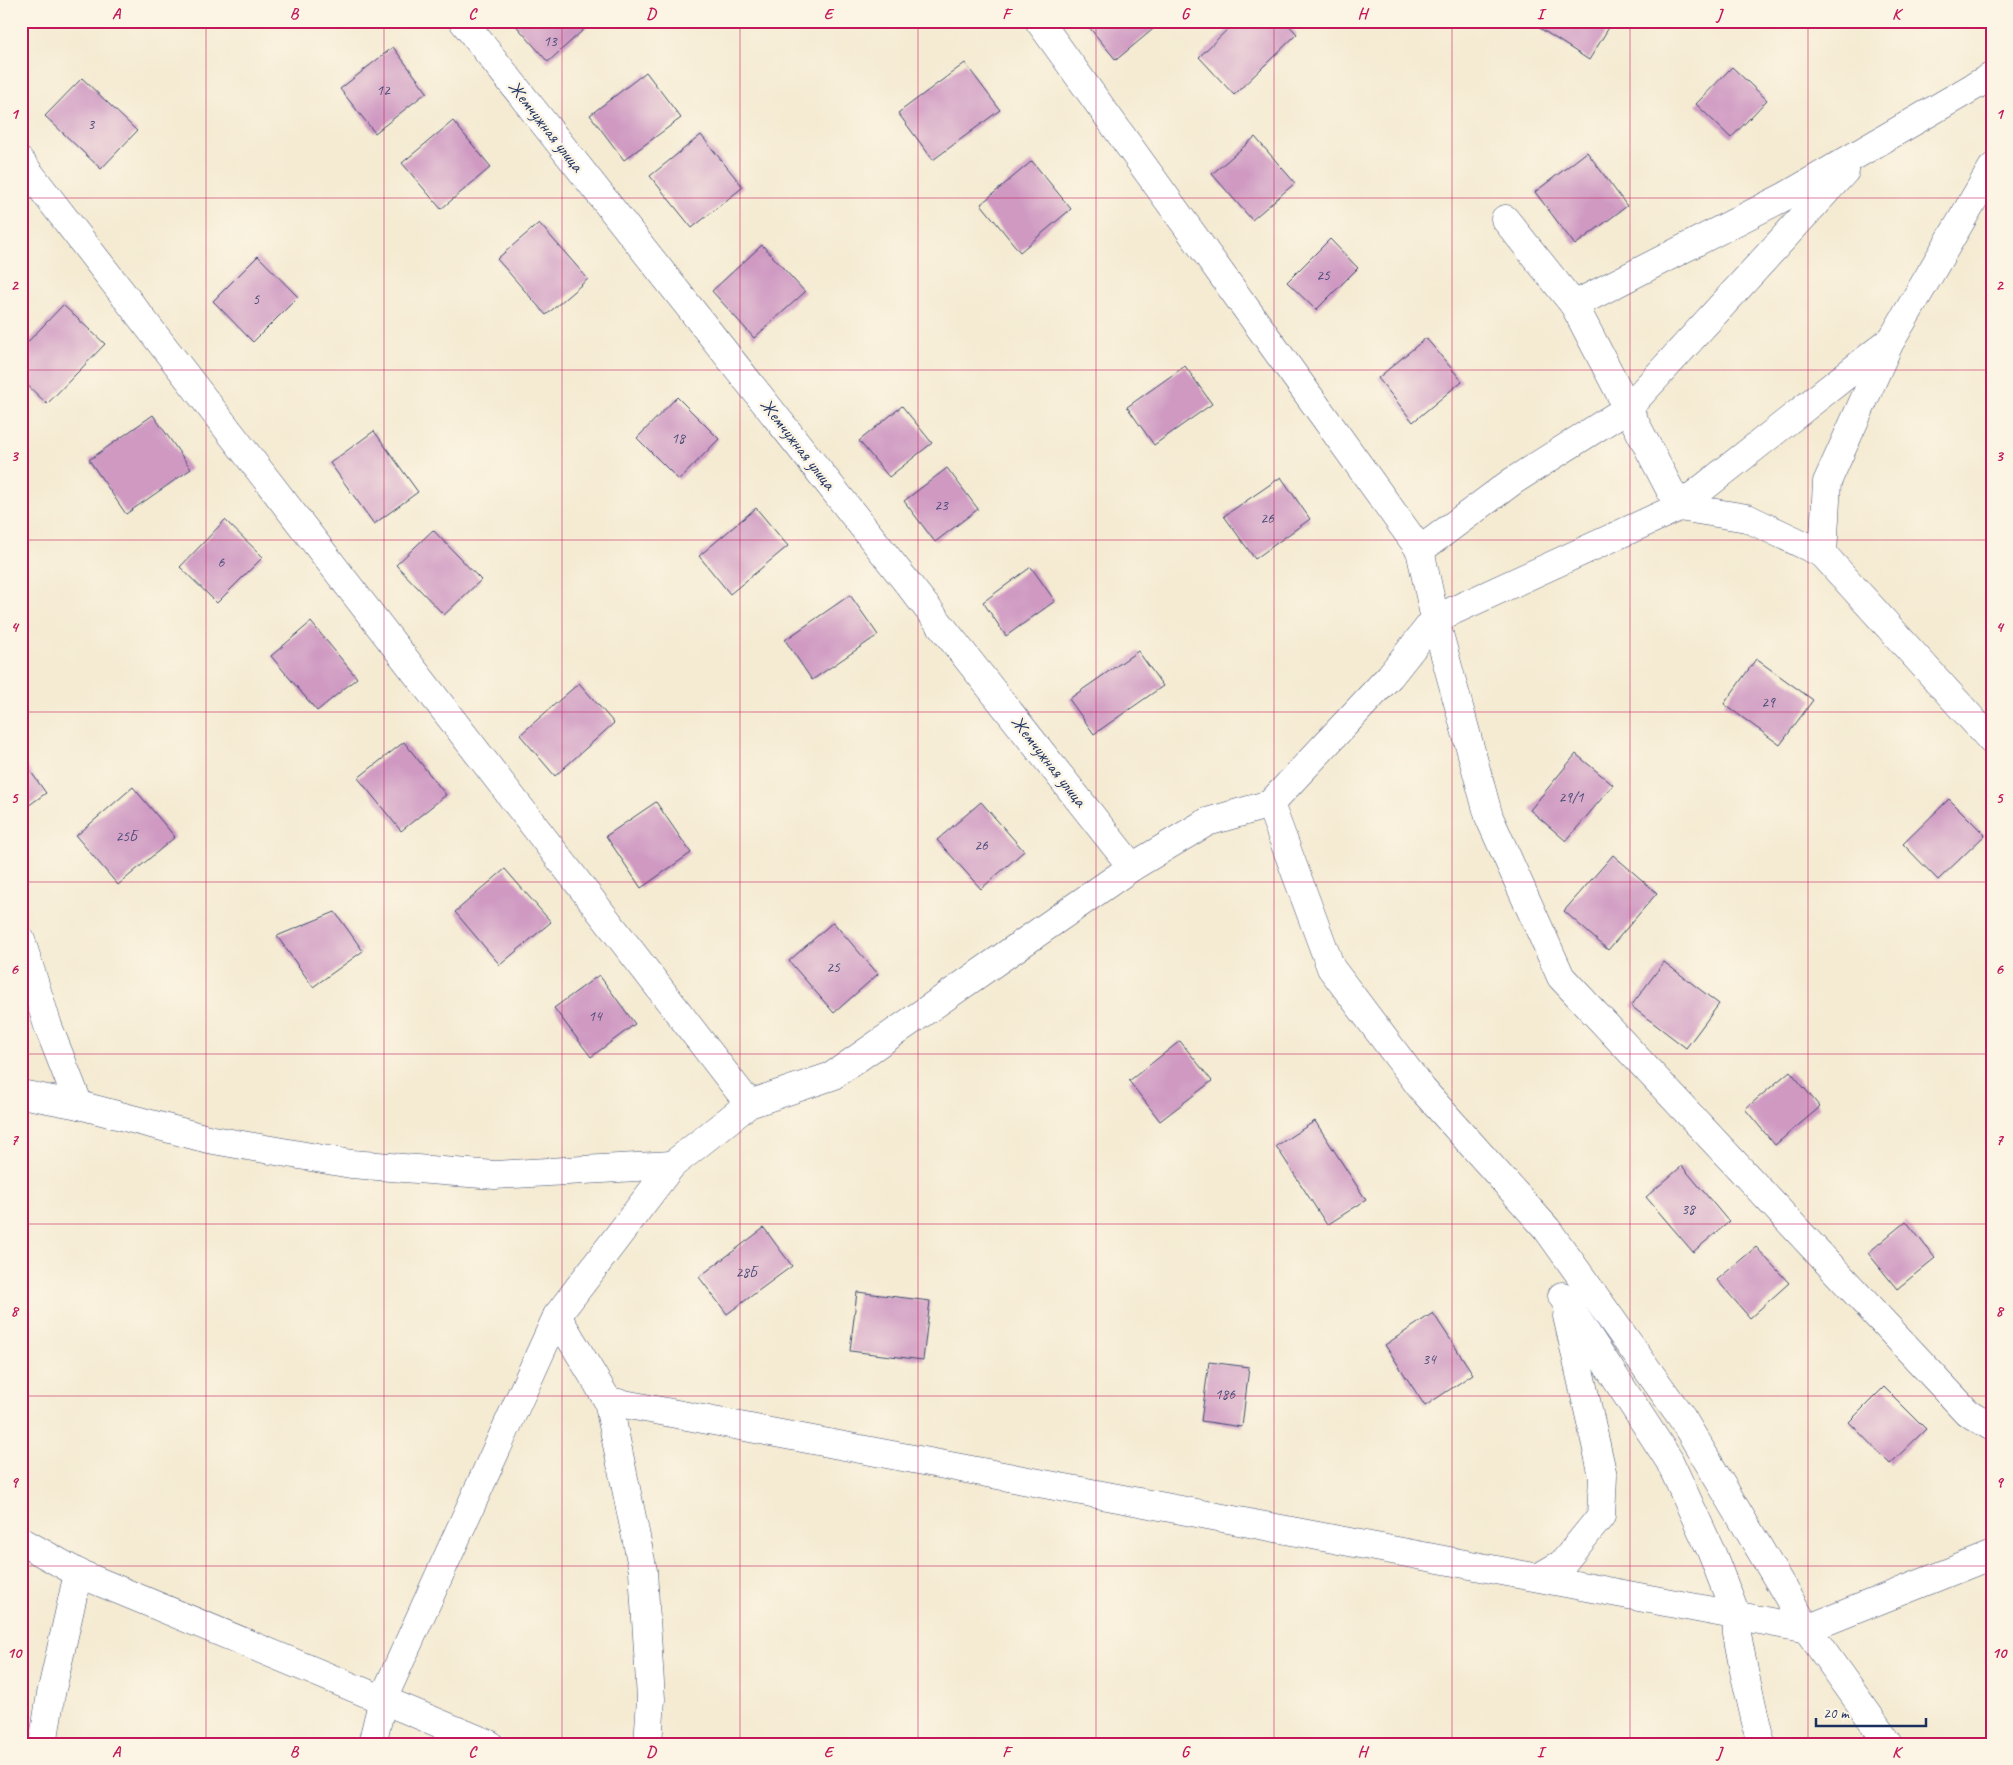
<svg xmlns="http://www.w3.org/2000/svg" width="2013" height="1765" font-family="Caveat,sans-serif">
<rect width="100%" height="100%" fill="#fcf5e5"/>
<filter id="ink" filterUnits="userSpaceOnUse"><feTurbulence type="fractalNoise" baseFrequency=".02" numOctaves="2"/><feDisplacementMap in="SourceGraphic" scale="10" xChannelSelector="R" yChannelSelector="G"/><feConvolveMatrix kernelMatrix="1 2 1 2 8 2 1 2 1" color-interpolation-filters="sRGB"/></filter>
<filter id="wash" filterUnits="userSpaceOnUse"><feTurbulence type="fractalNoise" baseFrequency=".0096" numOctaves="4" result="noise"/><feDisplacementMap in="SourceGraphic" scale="20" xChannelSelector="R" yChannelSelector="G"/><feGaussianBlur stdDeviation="1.12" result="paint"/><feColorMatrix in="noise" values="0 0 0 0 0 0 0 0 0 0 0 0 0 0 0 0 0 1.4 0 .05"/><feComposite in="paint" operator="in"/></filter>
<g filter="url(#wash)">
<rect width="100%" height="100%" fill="#f5ebd3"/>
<g id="blocks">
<g fill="#cf99c2">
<path d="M21,21H32L21,31Z"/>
<path d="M512,21H593L548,62Z"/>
<path d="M1084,21H1154L1158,25L1116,60Z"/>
<path d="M1236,21H1285L1297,34L1234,95L1199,57Z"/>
<path d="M1541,21H1613L1589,60L1538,27Z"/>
<path d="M393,47L427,92L375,133L340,89Z"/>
<path d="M965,63L1000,110L933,160L898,113Z"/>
<path d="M1732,67L1767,100L1731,138L1696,104Z"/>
<path d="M646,72L681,118L624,160L590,115Z"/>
<path d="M82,78L137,131L101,169L45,116Z"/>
<path d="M453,121L491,167L441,209L402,163Z"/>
<path d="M701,135L743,187L692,228L650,176Z"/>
<path d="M1255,137L1295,183L1252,220L1212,174Z"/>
<path d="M1587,152L1627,206L1575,245L1535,192Z"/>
<path d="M1032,161L1071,209L1020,252L981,204Z"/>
<path d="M539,223L588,279L546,315L497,259Z"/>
<path d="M1330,239L1358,268L1316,310L1287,282Z"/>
<path d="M762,245L805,292L754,338L712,291Z"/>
<path d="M258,256L298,297L253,342L213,301Z"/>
<path d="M63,305L105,344L47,404L21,379V349Z"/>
<path d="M1426,338L1462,381L1413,422L1378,378Z"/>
<path d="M1185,366L1212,404L1154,445L1127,407Z"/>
<path d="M677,397L719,439L679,480L637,438Z"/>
<path d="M902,406L932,443L889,477L859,441Z"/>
<path d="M153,415L191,469L126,514L89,460Z"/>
<path d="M374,431L418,492L374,524L330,463Z"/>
<path d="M947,468L978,509L935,542L904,501Z"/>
<path d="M1281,477L1310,519L1255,559L1224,516Z"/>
<path d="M756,508L788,546L730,594L699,556Z"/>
<path d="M225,520L263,557L217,603L180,567Z"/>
<path d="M433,530L481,580L444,615L396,565Z"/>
<path d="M1031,567L1055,601L1006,636L983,602Z"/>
<path d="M850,595L878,635L812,680L785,640Z"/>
<path d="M311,622L357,678L317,711L271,656Z"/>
<path d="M1138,651L1163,686L1094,734L1069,699Z"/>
<path d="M1756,659L1813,700L1780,745L1724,704Z"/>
<path d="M579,683L614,723L555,776L520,735Z"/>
<path d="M404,742L446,795L401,831L358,778Z"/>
<path d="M1576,754L1613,785L1566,841L1530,810Z"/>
<path d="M21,758L46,793L21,811Z"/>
<path d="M133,787L175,837L118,885L76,836Z"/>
<path d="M1949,799L1985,835L1938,880L1903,844Z"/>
<path d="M656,802L691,853L641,888L606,836Z"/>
<path d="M981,802L1024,851L981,889L937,840Z"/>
<path d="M1613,855L1657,893L1608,950L1564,911Z"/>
<path d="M505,869L551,922L500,965L455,912Z"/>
<path d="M335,912L363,951L313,987L277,936Z"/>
<path d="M833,922L878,974L834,1013L789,961Z"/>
<path d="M1664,962L1719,1004L1686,1048L1631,1006Z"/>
<path d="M599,975L635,1024L591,1057L554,1008Z"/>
<path d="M1180,1041L1212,1081L1160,1121L1129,1081Z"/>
<path d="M1790,1071L1820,1107L1775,1145L1745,1109Z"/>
<path d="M1315,1121L1366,1200L1327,1225L1276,1146Z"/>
<path d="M1682,1166L1729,1222L1693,1252L1646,1197Z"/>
<path d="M1906,1221L1935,1258L1897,1289L1868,1253Z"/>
<path d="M764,1228L792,1266L727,1314L699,1277Z"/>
<path d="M1756,1247L1789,1283L1750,1318L1717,1280Z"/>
<path d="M857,1292L930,1301L923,1360L850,1351Z"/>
<path d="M1433,1313L1473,1374L1425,1406L1385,1345Z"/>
<path d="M1209,1362L1249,1367L1242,1427L1201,1421Z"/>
<path d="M1884,1387L1926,1429L1890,1464L1849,1422Z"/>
</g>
</g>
</g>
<g filter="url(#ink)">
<use href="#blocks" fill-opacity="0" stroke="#3c4b70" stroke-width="1"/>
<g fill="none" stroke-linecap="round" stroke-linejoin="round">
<g stroke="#3c4b70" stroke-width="29">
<g id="minor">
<path d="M463,21L1132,867"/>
<path d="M1039,21L1420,550L1435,619L1679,507L1892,339L1992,168"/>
<path d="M1992,76L1784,197L1574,305L1679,507L1747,518L1823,554L1992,741"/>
<path d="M21,162L749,1104"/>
<path d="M1505,219L1574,305"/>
<path d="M1420,550L1513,481L1628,408L1845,171"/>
<path d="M1823,554L1827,482L1890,342"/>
<path d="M1270,804L1331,968L1422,1089L1547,1229L1682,1418L1807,1629L1889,1744"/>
<path d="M21,940L48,1026L79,1105"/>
<path d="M21,1094L79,1105L208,1139L351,1164L495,1175L672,1165"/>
<path d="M1562,1296L1669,1460L1711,1551L1736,1615L1737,1634L1744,1671L1761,1744"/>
<path d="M557,1316L608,1401L643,1571L651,1699L648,1744"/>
<path d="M608,1401L1807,1629L1992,1555"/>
<path d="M21,1541L78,1573L489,1744"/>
<path d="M1539,1577L1563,1563L1601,1516L1603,1476L1567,1316"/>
<path d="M43,1744L51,1694L78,1573"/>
<path d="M372,1744L383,1699L557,1316L672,1165L749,1104L832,1076L1132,867L1207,822L1270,804L1390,676L1435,619L1489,817L1561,977L1967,1412L1992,1427"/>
</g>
</g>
<use href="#minor" stroke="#fff" stroke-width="28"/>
</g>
</g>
<path fill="none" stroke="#c2185b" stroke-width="1" stroke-opacity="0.55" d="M206,21V1744M384,21V1744M562,21V1744M740,21V1744M918,21V1744M1096,21V1744M1274,21V1744M1452,21V1744M1630,21V1744M1808,21V1744M21,198H1992M21,370H1992M21,540H1992M21,712H1992M21,882H1992M21,1054H1992M21,1224H1992M21,1396H1992M21,1566H1992"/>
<g text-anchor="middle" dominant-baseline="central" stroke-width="5" stroke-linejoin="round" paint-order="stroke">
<g font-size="15" fill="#484a77">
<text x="550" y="41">13</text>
<text x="383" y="90">12</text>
<text x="91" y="124">3</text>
<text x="1323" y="275">25</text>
<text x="256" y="299">5</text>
<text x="678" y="438">18</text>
<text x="941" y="505">23</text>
<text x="1267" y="518">26</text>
<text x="221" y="562">6</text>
<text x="1768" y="702">29</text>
<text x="1571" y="797">29/1</text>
<text x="126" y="836">25Б</text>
<text x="981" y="845">26</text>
<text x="833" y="967">25</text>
<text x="595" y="1016">14</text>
<text x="1688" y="1209">38</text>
<text x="746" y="1272">28Б</text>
<text x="1429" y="1359">34</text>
<text x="1225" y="1394">186</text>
</g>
<g font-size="18" fill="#1b2f5e" stroke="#fcf5e5">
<text transform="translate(546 126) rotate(52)">Жемчужная улица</text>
<text transform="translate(798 444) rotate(52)">Жемчужная улица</text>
<text transform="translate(1049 761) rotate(52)">Жемчужная улица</text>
</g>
</g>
<rect width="2013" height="1765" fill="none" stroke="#fcf5e5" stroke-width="55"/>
<path d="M1816 1718v8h110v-8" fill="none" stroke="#1b2f5e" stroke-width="2.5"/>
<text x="1823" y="1718" font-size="15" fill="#1b2f5e" stroke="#fcf5e5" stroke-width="4" paint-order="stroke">20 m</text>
<rect x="28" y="28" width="1958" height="1710" fill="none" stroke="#c2185b" stroke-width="2"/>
<g font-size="16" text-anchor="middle" font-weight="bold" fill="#c2185b">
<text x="116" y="19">A</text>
<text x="294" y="19">B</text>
<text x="472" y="19">C</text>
<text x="651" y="19">D</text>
<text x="828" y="19">E</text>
<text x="1006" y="19">F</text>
<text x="1185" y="19">G</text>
<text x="1362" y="19">H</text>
<text x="1540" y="19">I</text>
<text x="1719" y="19">J</text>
<text x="1896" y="19">K</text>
<text x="14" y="119">1</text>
<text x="1999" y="119">1</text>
<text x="14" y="290">2</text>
<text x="1999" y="290">2</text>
<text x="14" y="461">3</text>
<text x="1999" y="461">3</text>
<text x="14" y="632">4</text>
<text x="1999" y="632">4</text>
<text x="14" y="803">5</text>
<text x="1999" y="803">5</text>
<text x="14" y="974">6</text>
<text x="1999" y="974">6</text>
<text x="14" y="1145">7</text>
<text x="1999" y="1145">7</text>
<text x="14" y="1316">8</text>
<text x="1999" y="1316">8</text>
<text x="14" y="1487">9</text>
<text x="1999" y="1487">9</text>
<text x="14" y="1658">10</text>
<text x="1999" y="1658">10</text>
<text x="116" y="1757">A</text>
<text x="294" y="1757">B</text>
<text x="472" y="1757">C</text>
<text x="651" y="1757">D</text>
<text x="828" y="1757">E</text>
<text x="1006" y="1757">F</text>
<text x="1185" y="1757">G</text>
<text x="1362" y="1757">H</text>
<text x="1540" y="1757">I</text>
<text x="1719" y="1757">J</text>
<text x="1896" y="1757">K</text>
</g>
</svg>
